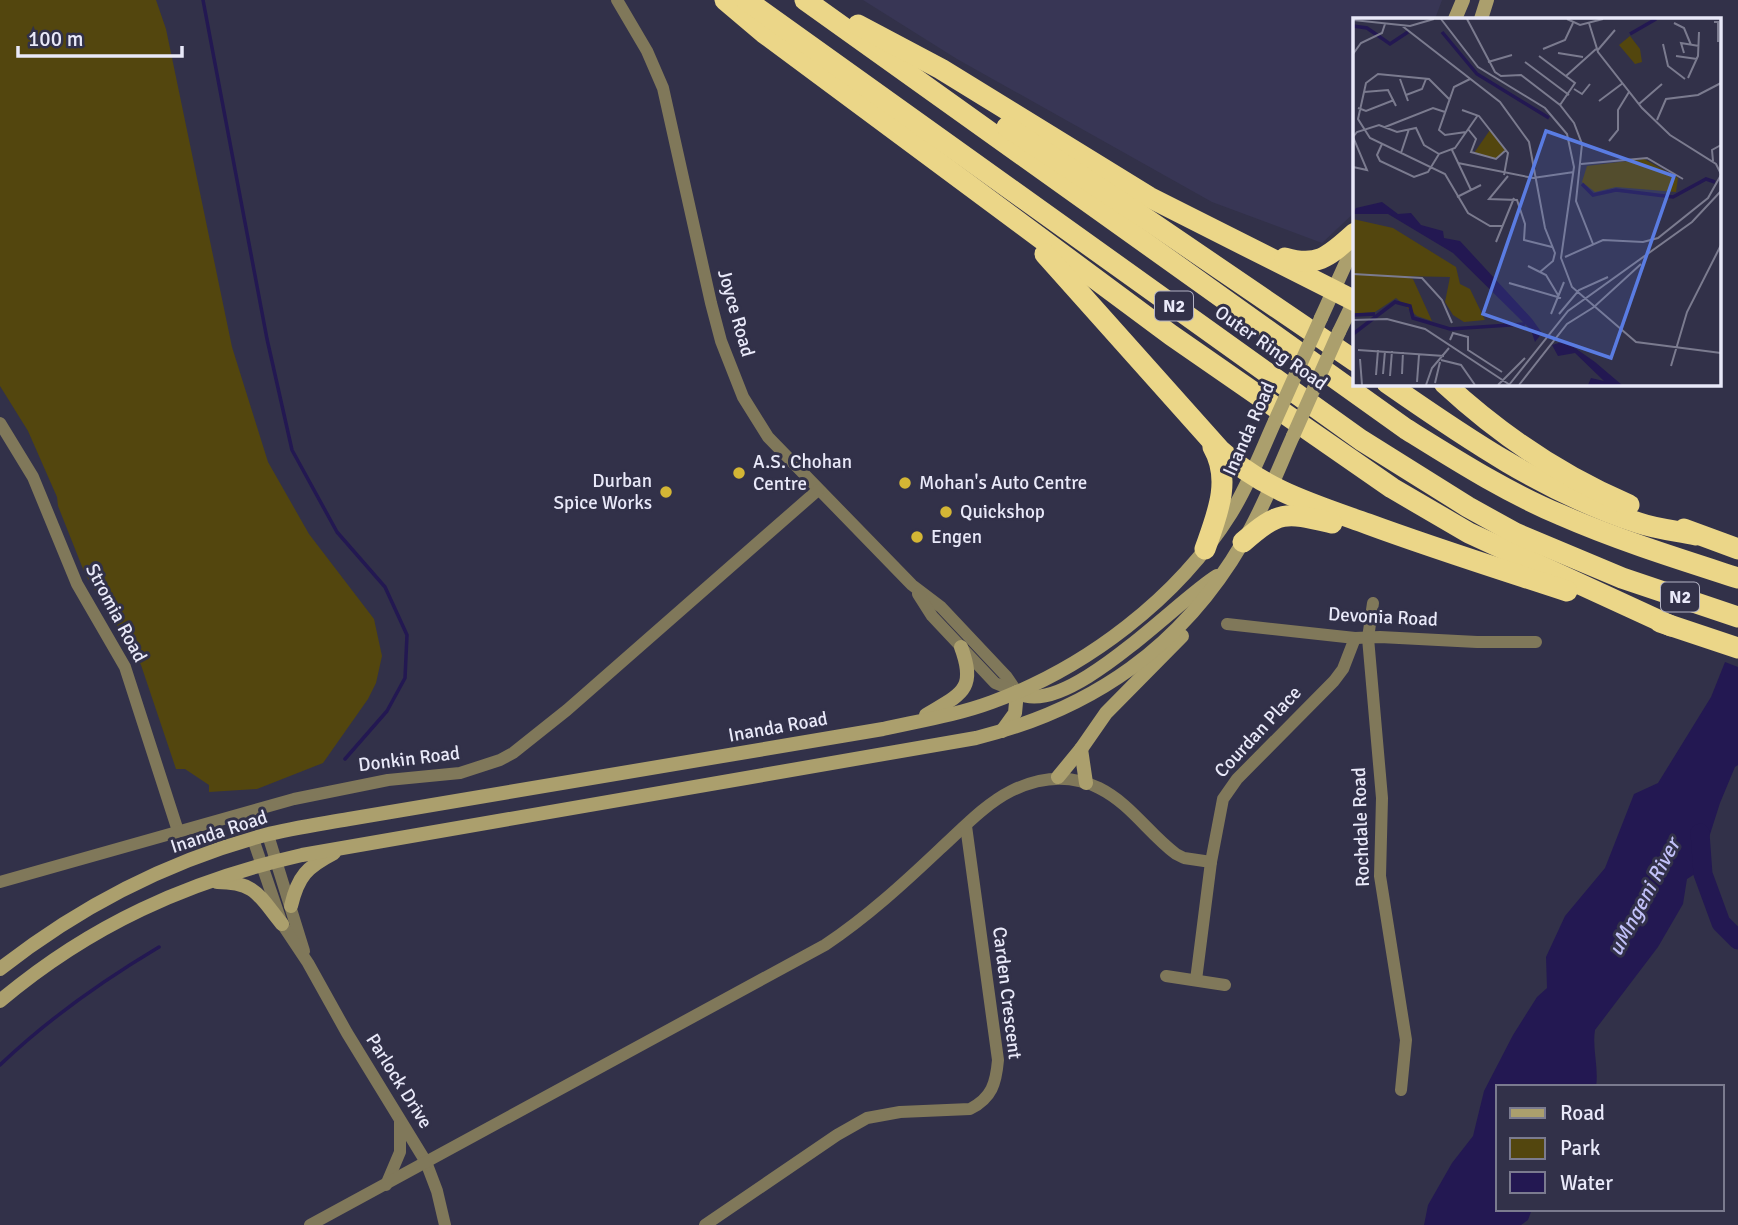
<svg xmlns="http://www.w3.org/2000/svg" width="1738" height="1225" font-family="Signika,sans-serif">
<rect width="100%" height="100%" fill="#323149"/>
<path fill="#383655" d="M863,0H1442L1435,19H1355V212L1322,243L1212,202L957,59Z"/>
<path fill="#53460e" d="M0,0H156L166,29L232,347L268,462L309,534L374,619L382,656L376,683L368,699L323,763L257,789L209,792V785L185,769H176L141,665L85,574L58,506L57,497L28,431L0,386Z"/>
<path fill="#231852" d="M1725,662L1738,667V765L1735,767L1720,803L1698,872L1687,879L1683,904L1658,947L1595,1030C1592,1049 1599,1067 1596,1087H1498V1209H1532L1528,1220L1521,1225H1424L1428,1205L1452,1163L1473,1136L1484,1091L1513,1035L1537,997L1547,988L1546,957L1565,916L1605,868L1634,794L1658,783L1711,697Z"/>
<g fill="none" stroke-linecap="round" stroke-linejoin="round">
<g stroke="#231852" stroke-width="3.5">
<path d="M203,0L267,339L292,450L337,532L385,587L407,635L405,678L387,711L345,759"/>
<path d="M0,1065C48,1019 102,981 159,947"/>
</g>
<path stroke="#231852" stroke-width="19" d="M1700,833L1703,874L1721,923L1738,940"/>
<g stroke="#80785a" stroke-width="12">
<path d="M617,0L647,51L663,88L711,303L721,341L743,397L768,437L912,585L941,607L1006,676L1017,692"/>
<path d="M0,423L33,477L77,584L125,667L178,831"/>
<path d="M918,594L932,616L995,683L1017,692"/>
<path d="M1373,603L1368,638L1382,798L1380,876L1406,1040L1401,1090"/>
<path d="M1227,624L1355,638L1380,637L1477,642H1536"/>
<path d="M268,835L304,951"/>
<path d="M253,839L282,924L308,963L347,1033L426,1162L437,1191L445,1225"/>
<path d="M0,882L294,799L388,780L460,773L500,760L513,753L567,710L818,490"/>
<path d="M1166,976L1225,985"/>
<path d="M1196,980L1211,862L1223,799L1237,779L1334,681L1343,669L1355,638"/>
<path d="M386,1185L400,1152V1122"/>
<path d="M310,1225L825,945C867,917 904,883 940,849C962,829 985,804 1011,791C1040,777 1070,774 1099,788C1131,804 1148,833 1176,854L1184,858L1211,862"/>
<path d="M705,1225L837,1135L867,1118L900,1112L970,1109C992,1098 996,1083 998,1060L966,826"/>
</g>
<g stroke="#ab9f6d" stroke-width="14">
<path d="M1455,19L1463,0"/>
<path d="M1481,19L1487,0"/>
<path d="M1321,318L1355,243"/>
<path d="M1339,332L1355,299"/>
<path d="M1017,692C1064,722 1177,600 1217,576"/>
<path d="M926,715C961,694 977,690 961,647"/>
<path d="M1002,731L1015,713L1017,692"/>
<path d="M1081,749L1086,783"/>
<path d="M1058,777L1081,749L1106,713L1182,636"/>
<path d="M217,882C256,882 259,896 282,924"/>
<path d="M291,906C298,876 307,867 334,853"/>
<path d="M0,969C79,907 168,861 265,835C292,828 321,824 349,819L883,729C919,721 957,715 992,702C1086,668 1178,598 1231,513C1249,484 1261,452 1275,421"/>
<path d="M0,1001C90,925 188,881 302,855L976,738C1093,709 1182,647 1243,542C1263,509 1277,472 1293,436"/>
</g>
<g stroke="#ebd688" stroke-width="21">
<path d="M725,0L764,33L1171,335L1392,488L1469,533L1671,626"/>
<path d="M746,0L1361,440L1468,507L1515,533L1622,578L1738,617"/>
<path d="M805,0L1406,429C1456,460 1506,492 1561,515C1618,540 1679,559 1738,578"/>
<path d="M858,25L941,69L1149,197L1355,301"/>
<path d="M1007,127L1148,220L1355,361"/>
<path d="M1045,254L1220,450C1264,490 1312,504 1368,524C1433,548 1500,569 1567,591"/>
<path d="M1285,258C1319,268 1330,255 1355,233"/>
<path d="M1387,383C1466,438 1546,493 1639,523C1657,529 1677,531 1696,535"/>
<path d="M1444,383C1498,433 1561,476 1629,505"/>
<path d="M1684,529L1738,549"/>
<path d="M1243,542C1280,510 1285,512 1332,523"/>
<path d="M1205,549C1217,515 1232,480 1213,447"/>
<path d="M1660,622L1738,648"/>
</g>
<g stroke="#ab9f6d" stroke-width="14">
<path d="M1275,421L1321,318"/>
<path d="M1293,436L1339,332"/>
</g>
</g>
<g fill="#d4b635" stroke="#323149" stroke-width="2.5">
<circle cx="739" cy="473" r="7"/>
<circle cx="905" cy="483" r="7"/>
<circle cx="666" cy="492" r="7"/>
<circle cx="946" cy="512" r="7"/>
<circle cx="917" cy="537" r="7"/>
</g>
<g text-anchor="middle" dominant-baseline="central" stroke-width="6" stroke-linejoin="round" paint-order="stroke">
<g fill="#323149" stroke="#b2b2c4" stroke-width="2">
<rect x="1155" y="291.5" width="38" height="29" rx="5"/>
<rect x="1661" y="582.5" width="38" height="29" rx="5"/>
</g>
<g font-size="18" font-weight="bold" fill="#e9e9f9">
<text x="1174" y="306">N2</text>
<text x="1680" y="597">N2</text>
</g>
<g font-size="19" fill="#e9e9f9" stroke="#323149">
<text transform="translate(736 313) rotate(74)">Joyce Road</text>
<text transform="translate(1271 348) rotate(35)">Outer Ring Road</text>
<text transform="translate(1249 429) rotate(-66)">Inanda Road</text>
<text transform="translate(116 613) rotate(62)">Stromia Road</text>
<text transform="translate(1383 617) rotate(3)">Devonia Road</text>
<text transform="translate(778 727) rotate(-10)">Inanda Road</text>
<text transform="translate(1258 732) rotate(-47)">Courdan Place</text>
<text transform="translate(409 759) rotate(-7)">Donkin Road</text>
<text transform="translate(1361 827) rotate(-92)">Rochdale Road</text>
<text transform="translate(219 832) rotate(-18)">Inanda Road</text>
<text transform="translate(1007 993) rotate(83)">Carden Crescent</text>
<text transform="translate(399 1081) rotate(58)">Parlock Drive</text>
</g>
<g font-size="19" fill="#e9e9f9" stroke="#323149" text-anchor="start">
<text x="753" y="462">A.S. Chohan<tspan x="753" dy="22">Centre</tspan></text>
<text x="652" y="481" text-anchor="end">Durban<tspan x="652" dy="22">Spice Works</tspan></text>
<text x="919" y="483">Mohan's Auto Centre</text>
<text x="960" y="512">Quickshop</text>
<text x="931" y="537">Engen</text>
</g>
<g font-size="21" font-style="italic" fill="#c1c0f8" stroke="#323149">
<text transform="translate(1644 897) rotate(-62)">uMngeni River</text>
</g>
</g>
<g transform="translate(1353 18)">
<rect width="368" height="368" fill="#323149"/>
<path d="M277,18L287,31L289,44L282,46L266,27ZM137,112L152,132L143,141L121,135ZM291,141L325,160L323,174L263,169L242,174L229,164L234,148ZM0,201L40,210L103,249L107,266L117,271L132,302L111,304L100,297L92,284L97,259L48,258L60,261L79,303L64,298L43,280L22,294L0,296Z" fill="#53460e"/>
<path d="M29,184L45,196L58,195L68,207L90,213L91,220L107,223L179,301L189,315L182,324L178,312L100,235L35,196H0L3,190ZM212,323L242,344L269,367H235L238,360L251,363L222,335L205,338L199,327Z" fill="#231852"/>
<path fill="none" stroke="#231852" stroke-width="3.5" d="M0,8L14,10L37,26L55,14M89,14L124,56L196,100M277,16L303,1M229,166L240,177L263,172L320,179L353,161L362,164M0,297L22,296M0,316L42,284L57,288L60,300L97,311L172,306"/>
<path fill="none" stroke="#7b7b8f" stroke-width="2" d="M88,1L125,49L192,90L214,116L221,149L208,240L219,269L283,324L368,335M114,1L142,54L148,58L168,57L207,87L221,105L229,126L223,183L240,226M214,1L227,7L250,1M0,2L57,8L81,1M361,4H365V24M236,5L245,34L289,90L317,117L363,146L368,156M321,5L331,10L338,27M48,7L147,84L176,124L192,210L202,235L200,243L187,254M310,26L315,48L332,61M190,31L212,22L220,5M244,33L262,12M205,35L230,39M331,35L328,25L346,28M0,36L8,25L29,15L32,6M186,38L222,65L207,87M323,38L344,41M135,44L159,37M172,44L216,77M213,58L243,31M335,60L345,38L346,14M47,61L55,83M221,71L229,76L237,66M11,74L35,72L43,88M53,77L69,71L73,61M96,81L76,61L25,56L13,65L5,101L17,120L92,156L115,195L137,208H150M246,83L270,65M286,86L309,66M5,90L13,93L41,82M109,92L126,98L155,135L151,157M304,102L313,81L345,77L368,65M32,109L80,90L92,94M115,111L123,121L118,134L143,141L153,132M113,114L92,117L86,112L101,69L117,61M256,123L265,112V92L276,74M29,126L24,137L27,143L61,159L75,154L86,136M99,132L118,172M48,135L56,111M360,143L359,132L368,127M105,145L180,160L221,154M228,146L294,140L330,161M0,149L14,152L0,119L4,114L26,107L44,114L63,110L71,127L86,136L102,130L125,97M155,158L136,181L164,182L172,206L171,222L199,229M104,179L128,167M143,224L161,180M212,239L250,222L290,224L305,220L355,180L368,157M175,248L193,257L205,277M0,256L69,260L89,282L99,305M156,265L208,280M198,296L211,264M206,296L226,272L255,259M0,302L34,301L72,311L157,367M97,322L100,315L115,319V332L149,354M5,332L91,338M7,341L9,367M88,342L108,347L122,367M318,348L334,294L368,227M30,356L32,333M49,356L50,334M23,357L25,332M37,358L39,333M64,364L66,337M82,365L87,344M73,367L79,350L96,330M145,367L172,340M156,367L215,293L339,204L368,173M166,367L214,306L241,289L288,246"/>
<path fill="#5a7ce2" fill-opacity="0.15" stroke="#5a7ce2" stroke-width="3.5" d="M193,113L321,158L258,340L130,296Z"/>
<rect width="368" height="368" fill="none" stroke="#e9e9f9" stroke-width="3.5"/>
</g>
<rect x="1496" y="1085" width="228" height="126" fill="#323149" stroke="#7b7b8f" stroke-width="2"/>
<rect x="1510" y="1108" width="35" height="10" fill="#ab9f6d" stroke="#7b7b8f" stroke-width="2"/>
<text x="1560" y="1120" font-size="21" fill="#e9e9f9">Road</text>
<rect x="1510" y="1138" width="35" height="21" fill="#53460e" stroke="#7b7b8f" stroke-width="2"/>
<text x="1560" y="1155" font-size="21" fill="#e9e9f9">Park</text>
<rect x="1510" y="1172" width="35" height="21" fill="#231852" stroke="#7b7b8f" stroke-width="2"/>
<text x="1560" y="1190" font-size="21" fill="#e9e9f9">Water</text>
<path d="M18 46v10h164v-10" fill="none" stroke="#e9e9f9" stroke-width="3.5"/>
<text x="28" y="46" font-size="21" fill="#e9e9f9" stroke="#323149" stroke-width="5" paint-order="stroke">100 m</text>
</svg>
